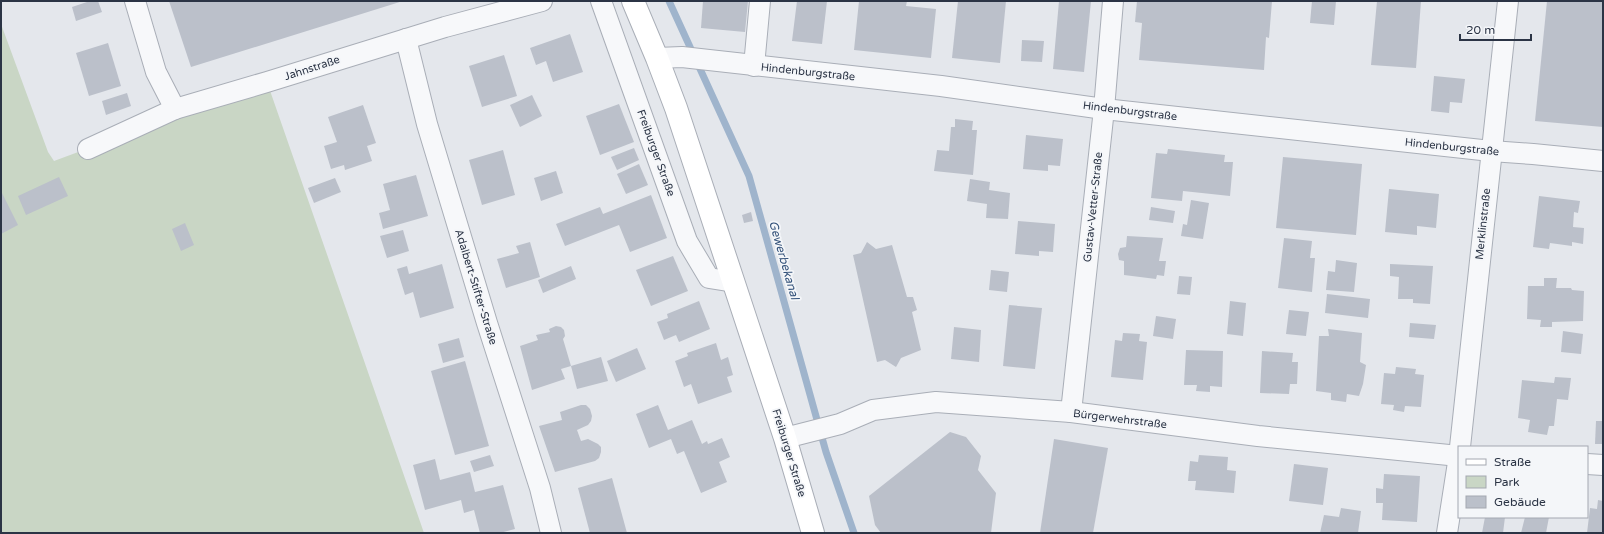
<svg xmlns="http://www.w3.org/2000/svg" width="1604" height="534" font-family="'Varela Round',sans-serif">
<rect width="100%" height="100%" fill="#e4e7ec"/>
<path fill="#c9d6c5" d="M1,24L48,152L54,161L267,82L424,533H1Z"/>
<g fill="none" stroke-linecap="round" stroke-linejoin="round">
<path stroke="#9fb4cc" stroke-width="7" d="M669,1L749,176L826,452L854,533"/>
</g>
<g fill="#bbc0ca">
<path d="M90,1H98L102,12L76,21L72,7Z"/>
<path d="M169,1H403L191,67Z"/>
<path d="M703,1H748L745,32L701,28Z"/>
<path d="M797,1H827L822,44L792,41Z"/>
<path d="M859,1H907L906,6L936,9L931,58L854,50Z"/>
<path d="M958,1H1006L1000,63L952,58Z"/>
<path d="M1059,1H1091L1084,72L1053,69Z"/>
<path d="M1137,1H1272L1269,38L1266,37L1264,70L1139,60L1142,23L1135,22Z"/>
<path d="M1312,1H1336L1334,25L1310,23Z"/>
<path d="M1377,1H1421L1416,68L1371,65Z"/>
<path d="M1547,1H1603V127L1535,121Z"/>
<path d="M570,34L583,72L553,82L546,61L536,65L530,48Z"/>
<path d="M1022,40L1044,41L1042,62L1021,61Z"/>
<path d="M108,43L121,86L89,96L76,53Z"/>
<path d="M504,55L517,96L482,107L469,66Z"/>
<path d="M1434,76L1465,79L1462,103L1450,102L1449,113L1431,111Z"/>
<path d="M127,93L131,106L106,115L102,101Z"/>
<path d="M532,95L542,116L520,127L510,105Z"/>
<path d="M619,104L634,142L600,155L586,116Z"/>
<path d="M363,105L376,143L367,146L372,161L345,170L344,165L331,169L324,146L337,142L328,117Z"/>
<path d="M955,119L973,121L972,130H977L973,175L934,171L937,150L949,151L951,127H955Z"/>
<path d="M1026,135L1063,139L1060,166L1048,165V171L1023,169Z"/>
<path d="M634,148L639,160L617,170L611,157Z"/>
<path d="M1168,149L1225,155L1224,162H1233L1230,196L1183,191L1182,201L1151,198L1156,153L1167,154Z"/>
<path d="M503,150L515,195L482,205L469,160Z"/>
<path d="M1283,157L1362,164L1356,235L1276,228Z"/>
<path d="M639,164L648,185L626,194L617,174Z"/>
<path d="M556,171L563,193L541,201L534,178Z"/>
<path d="M416,175L428,216L383,229L379,213L390,210L383,184Z"/>
<path d="M59,177L68,196L26,215L18,196Z"/>
<path d="M335,178L341,192L314,203L308,188Z"/>
<path d="M970,179L990,182L989,190L1010,193L1008,219L986,218L987,204L967,201Z"/>
<path d="M1389,189L1439,194L1436,228L1417,226V235L1385,232Z"/>
<path d="M1,191L18,225L1,234Z"/>
<path d="M651,195L667,238L630,252L619,225L565,246L556,224L600,207L603,214Z"/>
<path d="M1539,196L1580,201L1578,213L1574,212L1573,227L1584,228L1583,244L1572,242V246L1550,243L1549,249L1533,247Z"/>
<path d="M1191,200L1209,203L1203,239L1181,236L1183,224L1187,225Z"/>
<path d="M1151,207L1175,211L1173,223L1149,220Z"/>
<path d="M751,212L753,221L744,223L742,215Z"/>
<path d="M1018,221L1055,224L1053,252L1039,251V256L1015,254Z"/>
<path d="M185,223L194,245L181,251L172,229Z"/>
<path d="M403,230L409,251L387,258L380,236Z"/>
<path d="M1127,236L1163,238L1159,261H1166L1164,276L1157,275L1156,279L1124,275V261L1119,260L1118,254L1120,248L1126,247Z"/>
<path d="M1284,238L1312,241L1310,258H1315L1312,292L1278,288Z"/>
<path d="M530,242L540,277L506,288L497,259L519,253L516,246Z"/>
<path d="M867,242L876,249L892,245L907,297H913L917,310L912,312L921,350L901,358L896,367L885,360L877,362L853,255L861,253Z"/>
<path d="M673,256L688,291L651,306L636,270Z"/>
<path d="M1336,260L1357,263L1354,292L1326,290L1328,271L1335,272Z"/>
<path d="M442,264L454,308L420,318L413,292L405,295L397,269L407,266L409,274Z"/>
<path d="M1390,264L1433,266L1430,304L1413,303V299H1398L1399,277L1390,276Z"/>
<path d="M571,266L576,279L543,293L538,280Z"/>
<path d="M991,270L1009,272L1007,292L989,290Z"/>
<path d="M1179,276L1192,277L1190,295L1177,294Z"/>
<path d="M1544,278H1557L1556,288H1571L1572,290L1584,291L1583,321L1552,322V327H1540L1541,320L1527,319L1528,286H1544Z"/>
<path d="M1327,294L1370,299L1368,318L1325,313Z"/>
<path d="M699,301L710,329L679,342L676,335L664,340L657,322L668,318L667,314Z"/>
<path d="M1230,301L1246,303L1243,336L1227,334Z"/>
<path d="M1009,305L1042,308L1035,369L1003,366Z"/>
<path d="M1289,310L1309,312L1306,336L1286,334Z"/>
<path d="M1156,316L1176,319L1173,339L1153,336Z"/>
<path d="M1410,323L1436,325L1434,339L1409,337Z"/>
<path d="M556,326L561,327L564,330L565,336L563,339L571,366L561,369L565,379L532,390L520,346L538,340L536,335L550,332L549,329Z"/>
<path d="M954,327L981,330L979,362L951,359Z"/>
<path d="M1328,329L1362,333L1360,362L1366,365L1363,384L1359,396L1347,394L1346,402L1331,400V393L1316,391L1319,336H1329Z"/>
<path d="M1563,331L1583,334L1581,354L1561,352Z"/>
<path d="M1123,333L1140,334L1139,341L1147,342L1143,380L1111,377L1115,340L1122,341Z"/>
<path d="M459,338L464,357L443,363L438,344Z"/>
<path d="M716,343L721,360L728,357L733,375L727,377L732,392L698,404L691,384L684,387L675,361L688,356L687,353Z"/>
<path d="M637,348L646,369L616,382L607,361Z"/>
<path d="M1186,350L1223,351L1222,387L1210,386V392L1196,391L1197,385H1184Z"/>
<path d="M1262,351L1293,353L1292,362H1298L1297,384H1290L1289,394L1260,393Z"/>
<path d="M601,357L608,381L577,389L571,366Z"/>
<path d="M465,361L489,446L455,455L431,371Z"/>
<path d="M1396,367L1416,369L1415,374L1424,375L1421,407L1405,406L1404,412L1393,410L1394,405L1381,404L1384,373L1395,374Z"/>
<path d="M1555,377L1571,378L1568,400L1557,399L1554,426H1549L1547,435L1528,432L1530,420L1518,418L1522,380L1554,383Z"/>
<path d="M581,405H586L590,409L592,416L591,421L588,425L577,430L581,441L588,439L598,444L601,447V452L599,458L595,461L555,472L539,426L562,420L560,412Z"/>
<path d="M658,405L668,430L692,420L702,444L707,441L708,444L722,438L730,457L719,462L727,482L701,493L684,451L677,454L671,439L649,448L636,414Z"/>
<path d="M1596,421H1603V444H1595Z"/>
<path d="M950,432L966,437L981,456L978,470L996,493L991,533H881L875,525L869,496Z"/>
<path d="M1054,439L1108,448L1093,533H1040Z"/>
<path d="M490,455L494,466L474,472L470,461Z"/>
<path d="M1199,455L1228,457L1227,470L1236,471L1234,493L1195,490L1196,481H1188L1190,461L1198,462Z"/>
<path d="M435,459L440,480L470,472L475,492L503,485L515,529L500,533H480L474,510L464,513L461,500L425,510L413,465Z"/>
<path d="M1294,464L1328,468L1323,505L1289,501Z"/>
<path d="M1384,474L1420,476L1417,522L1382,520L1383,503H1376V488L1383,489Z"/>
<path d="M612,478L627,533H590L578,488Z"/>
<path d="M1598,500L1603,501V533H1587L1590,508L1597,509Z"/>
<path d="M1341,508L1361,511L1358,533H1320L1324,515L1339,517Z"/>
<path d="M1485,517H1505L1503,533H1482Z"/>
<path d="M1525,517H1549L1546,533H1521Z"/>
</g>
<g fill="none" stroke-linecap="round" stroke-linejoin="round">
<g stroke="#a9aeb7" stroke-width="22">
<g id="street">
<path d="M135,1L156,72L175,109"/>
<path d="M601,1L687,241L709,278L734,282"/>
<path d="M406,39L427,124L487,323L540,488L551,533"/>
<path d="M657,58L682,57L941,86L1104,109L1491,151L1533,154L1603,161"/>
<path d="M754,66L760,1"/>
<path d="M88,149L175,109L267,82L445,27L542,1"/>
<path d="M1071,412L1104,109L1113,1"/>
<path d="M785,438L840,424L873,410L936,402L1071,412L1258,436L1459,456"/>
<path d="M1460,447L1508,1"/>
<path d="M1587,464L1603,465"/>
<path d="M1447,533L1459,456"/>
</g>
</g>
<g stroke="#a9aeb7" stroke-width="24">
<path id="secondary" d="M633,1L657,58L676,108L785,438L813,533"/>
</g>
<use href="#street" stroke="#f7f8fa" stroke-width="20"/>
<use href="#secondary" stroke="#fff" stroke-width="22"/>
</g>
<g text-anchor="middle" dominant-baseline="central" stroke-width="3.5" stroke-linejoin="round" paint-order="stroke">
<g font-size="11" fill="#2b3445" stroke="#f4f6f9">
<text transform="translate(312 68) rotate(-18)">Jahnstraße</text>
<text transform="translate(808 72) rotate(6)">Hindenburgstraße</text>
<text transform="translate(1130 111) rotate(7)">Hindenburgstraße</text>
<text transform="translate(1452 147) rotate(6)">Hindenburgstraße</text>
<text transform="translate(656 153) rotate(70)">Freiburger Straße</text>
<text transform="translate(1093 207) rotate(-84)">Gustav-Vetter-Straße</text>
<text transform="translate(1483 224) rotate(-84)">Merklinstraße</text>
<text transform="translate(476 287) rotate(73)">Adalbert-Stifter-Straße</text>
<text transform="translate(1120 419) rotate(7)">Bürgerwehrstraße</text>
<text transform="translate(789 453) rotate(73)">Freiburger Straße</text>
</g>
<g font-size="12" font-style="italic" fill="#34527a" stroke="#f4f6f9">
<text transform="translate(784 260) rotate(74)">Gewerbekanal</text>
</g>
</g>
<rect width="1604" height="534" fill="none" stroke="#2b3445" stroke-width="4"/>
<rect x="1458" y="446" width="130" height="72" fill="#f4f6f9" stroke="#a4a8b1"/>
<rect x="1466" y="459" width="20" height="6" fill="#ffffff" stroke="#a4a8b1"/>
<text x="1494" y="466" font-size="12" fill="#2b3445">Straße</text>
<rect x="1466" y="476" width="20" height="12" fill="#c9d6c5" stroke="#a4a8b1"/>
<text x="1494" y="486" font-size="12" fill="#2b3445">Park</text>
<rect x="1466" y="496" width="20" height="12" fill="#bbc0ca" stroke="#a4a8b1"/>
<text x="1494" y="506" font-size="12" fill="#2b3445">Gebäude</text>
<path d="M1460 34v6h71v-6" fill="none" stroke="#2b3445" stroke-width="2"/>
<text x="1466" y="34" font-size="12" fill="#2b3445" stroke="#f4f6f9" stroke-width="3" paint-order="stroke">20 m</text>
</svg>
